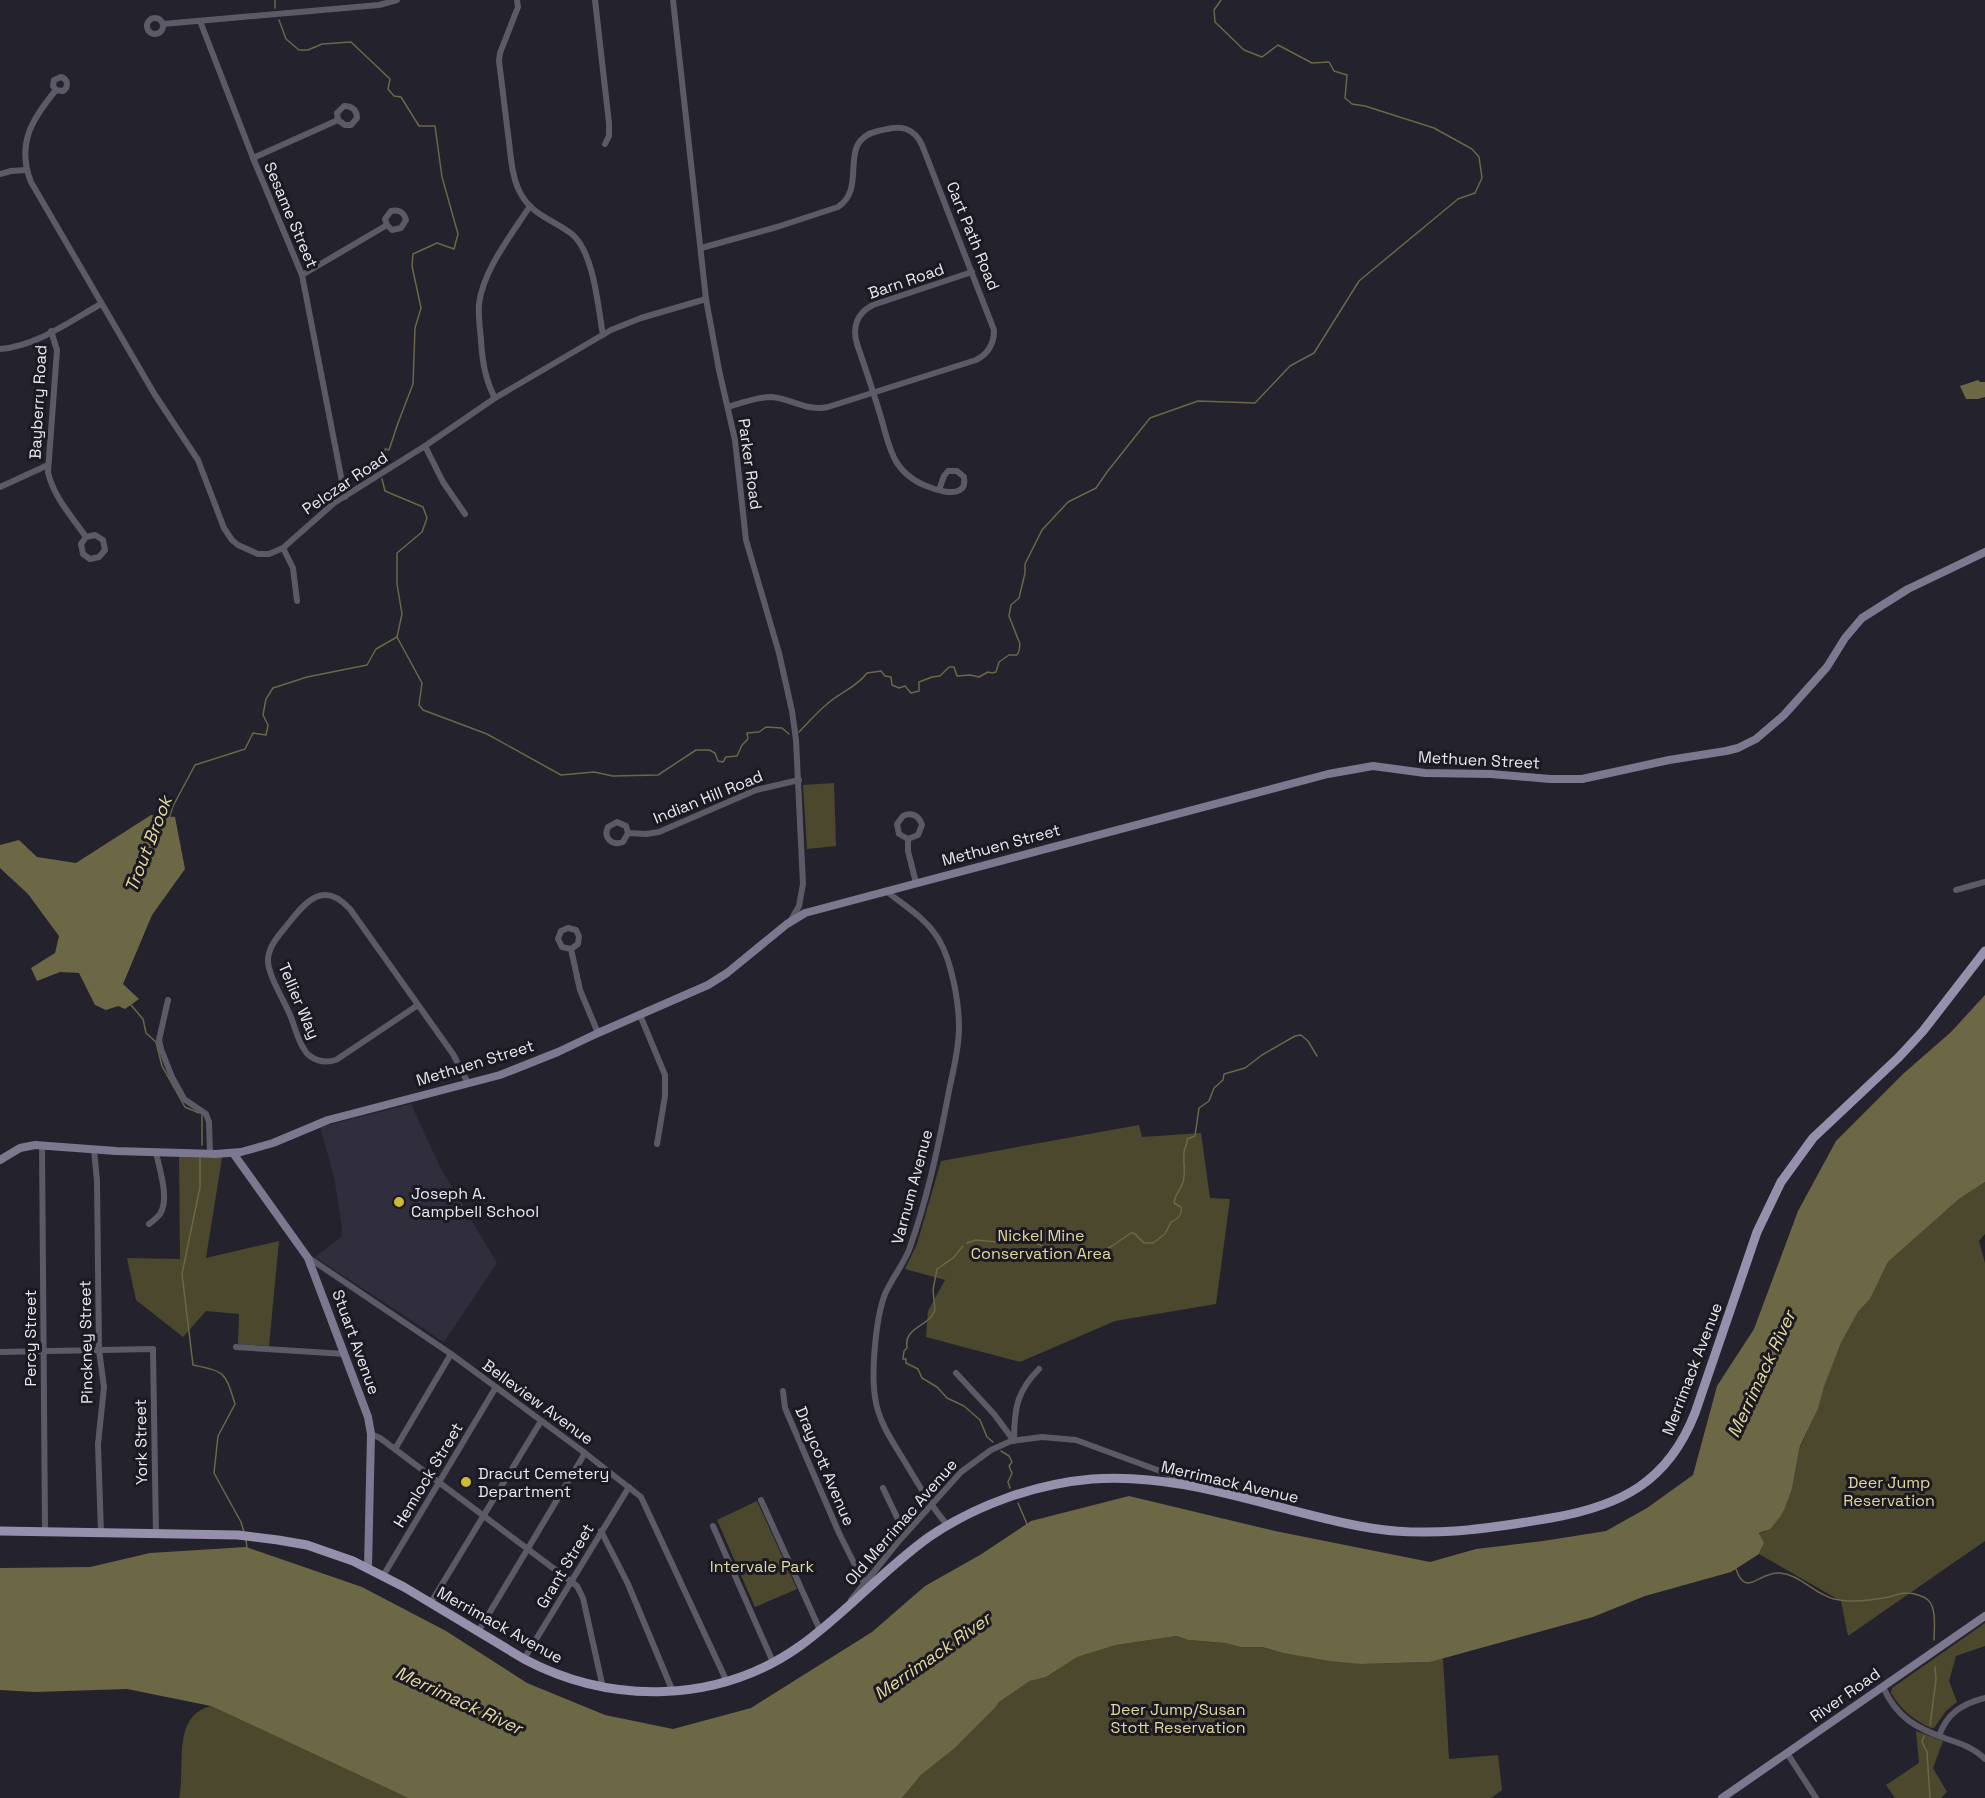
<svg xmlns="http://www.w3.org/2000/svg" width="1985" height="1798" font-family="'Space Grotesk',sans-serif">
<rect width="100%" height="100%" fill="#24222c"/>
<path fill="#302d3c" d="M411,1104L440,1167L497,1263L444,1342L315,1257L341,1237L342,1227L334,1177L320,1127Z"/>
<g fill="#4c482e">
<path d="M834,783L836,846L807,849L803,785Z"/>
<path d="M1139,1125L1142,1137L1201,1133L1210,1198L1230,1199L1216,1304L1115,1321L1020,1362L926,1337L928,1311L945,1280L905,1269L917,1244L941,1161Z"/>
<path d="M179,1157L222,1158L206,1258L279,1241L269,1346L238,1344L239,1314L206,1311L183,1337L136,1300L127,1258L180,1259Z"/>
<path d="M1985,1182V1234L1979,1241L1985,1263V1541L1848,1636L1841,1601L1759,1554C1766,1542 1761,1544 1760,1533L1764,1532L1781,1516L1785,1508L1792,1489L1800,1447L1818,1409L1824,1387L1841,1343L1858,1312L1870,1299L1888,1262L1959,1199Z"/>
<path d="M757,1501L797,1589L755,1607L717,1520Z"/>
<path d="M1985,1623V1646L1956,1656L1949,1681L1957,1702L1946,1711L1934,1728H1931C1914,1720 1901,1710 1891,1693L1892,1688Z"/>
<path d="M1177,1636L1188,1640L1225,1643L1240,1647H1262L1283,1653L1360,1664L1429,1662L1443,1658L1449,1759L1498,1755L1502,1790L1491,1798H902L921,1775L955,1748L995,1708L999,1702L1030,1681L1046,1677L1076,1657L1116,1645Z"/>
<path d="M211,1706L408,1798H179C186,1765 171,1716 211,1706Z"/>
<path d="M1916,1731L1943,1741L1933,1768L1947,1792L1941,1798H1895L1886,1785L1919,1763Z"/>
</g>
<g fill="#6c6745">
<path d="M1978,380L1980,382H1985V397L1978,399H1966L1960,386Z"/>
<path d="M151,815L175,817L185,869L152,915L123,984L139,999L125,1009L118,1006L106,1010L95,1005L79,973L60,972L37,981L31,968L55,953L59,936L28,894L0,868V845L19,840L37,857L76,863Z"/>
<path d="M1985,995V1182L1959,1199L1888,1262L1870,1299L1858,1312L1841,1343L1824,1387L1818,1409L1800,1446L1792,1489L1785,1508L1781,1516L1770,1529L1759,1533L1764,1543L1759,1554L1731,1572L1645,1596L1593,1617L1430,1662L1360,1664L1330,1661L1283,1653L1262,1647H1240L1225,1643L1188,1640L1177,1636L1116,1645L1077,1657L1046,1677L1030,1681L999,1702L995,1708L955,1748L921,1775L902,1798H408L211,1706L127,1689L35,1692L0,1690V1568L90,1567L150,1553L246,1547L362,1587L446,1631L527,1683L605,1715L673,1729L751,1708L872,1632L925,1586L980,1555L1031,1521L1129,1496L1275,1531L1430,1562L1476,1549L1543,1541L1606,1531L1647,1508L1693,1475L1717,1386L1754,1329L1798,1211L1836,1141L1903,1074L1951,1032Z"/>
</g>
<g fill="none" stroke-linecap="round" stroke-linejoin="round">
<g stroke="#6c6745" stroke-width="1.5">
<path d="M275,8V0"/>
<path d="M279,20L286,39L299,50H308L322,44L351,42L390,79L388,89L394,96L401,97L419,126H435L442,177L458,234L454,249L437,243L413,254L412,266L421,308L415,328L413,384L398,423L389,450L385,449L384,465"/>
<path d="M397,637L422,683L419,705L423,710L487,734L561,775L594,772L613,776L658,775L696,750H709L715,753L718,761L723,762L726,757L737,756L742,745L748,739L747,733L759,732L766,727L782,728L789,734"/>
<path d="M799,732C808,723 816,713 826,705C839,693 857,687 867,673L881,671L885,676L891,677L892,685L899,688L905,686L911,693L919,691V682L932,677L940,676L949,667H954L957,676L970,675L979,677L988,672L992,673L996,672L999,662L1009,655H1017L1019,651L1020,644L1009,616L1011,605L1019,598L1025,573V564L1042,530L1068,502L1096,488L1107,472L1150,418L1198,401L1255,403L1290,366L1314,353L1359,281L1458,199L1475,193L1482,178L1479,157L1472,149L1434,128L1365,106L1352,104L1345,98L1347,75L1334,71L1329,62L1312,63L1278,45L1262,57L1244,50L1215,22L1214,10L1221,0"/>
<path d="M169,818L173,806L195,765L245,749L253,733L266,735L268,725L263,715L266,699L273,688L307,677L367,665L376,649L397,637L402,614L397,584V553L422,532L427,518L423,507L385,491L382,479"/>
<path d="M131,1005L143,1019L146,1033L156,1042L162,1066L185,1107L199,1113"/>
<path d="M202,1145V1115"/>
<path d="M200,1158V1187L182,1274L193,1365C226,1372 225,1372 235,1404L218,1436L214,1473L241,1522L244,1532"/>
<path d="M967,1243L976,1240L996,1242L1009,1236L1027,1237L1048,1250L1070,1259L1089,1258L1112,1246L1131,1233H1134L1144,1243H1153L1165,1234L1171,1222C1177,1220 1183,1214 1181,1207L1174,1203C1175,1193 1181,1190 1183,1182C1186,1173 1183,1162 1184,1153C1184,1147 1188,1145 1187,1139L1195,1136L1199,1108L1209,1101L1214,1088L1223,1080L1224,1074L1245,1068L1262,1055L1295,1036L1301,1035L1308,1041L1317,1056"/>
<path d="M963,1246L953,1258L937,1269L933,1290L935,1310C934,1312 932,1316 930,1318C920,1328 904,1331 907,1348L904,1351L903,1359H906V1363L918,1369L922,1378L937,1387L947,1398L964,1406L980,1420L987,1437L993,1442"/>
<path d="M1001,1451L1009,1456L1012,1462L1009,1466L1012,1473L1008,1482L1010,1488"/>
<path d="M1018,1503L1027,1524"/>
<path d="M246,1539L247,1549"/>
<path d="M1736,1569C1746,1599 1759,1571 1780,1573C1801,1575 1814,1594 1834,1599C1850,1603 1873,1600 1889,1597C1895,1596 1901,1592 1907,1593C1914,1593 1923,1596 1928,1600C1937,1608 1934,1630 1934,1640"/>
<path d="M1930,1725L1936,1680L1935,1667"/>
<path d="M1924,1736L1922,1742L1927,1752L1930,1798"/>
</g>
<g stroke="#5d5a68" stroke-width="6">
<path d="M517,0L518,7L500,53L499,61C502,86 505,110 508,134C511,155 511,178 522,196C534,216 556,221 573,235C594,254 598,307 603,335"/>
<path d="M595,0L609,123V136L605,144"/>
<path d="M673,0L706,299L719,370L735,440L746,540L779,653L792,711L796,740L803,884L799,906L791,920"/>
<circle cx="155" cy="26" r="8"/>
<path d="M200,21L253,158L302,275L345,497"/>
<path d="M163,24L379,5L397,0"/>
<path d="M56,90L63,91C69,87 68,79 61,77L54,80L53,86L56,90C32,119 16,144 31,182L155,395L198,460L224,528L232,540L238,545L258,554H269L283,548L334,503L425,446L495,398L611,330L641,318L706,299"/>
<path d="M253,158L338,120L337,113L344,106C352,106 357,110 357,118L351,125H345L338,120"/>
<path d="M0,174L11,171L26,170"/>
<path d="M701,248L777,227L838,207C869,187 835,141 878,131C887,129 896,126 906,129C914,132 919,138 922,145L994,330C994,345 988,354 976,360L828,407C807,412 791,398 771,397C757,397 741,403 728,407"/>
<path d="M302,275L387,225L392,230L401,228L406,220C404,212 398,209 391,211L385,219L387,225"/>
<path d="M51,331L57,350L48,472C53,496 72,517 86,537L81,544L83,554L90,559L99,557L105,550L103,540L95,535L86,537"/>
<path d="M0,349C37,346 70,321 101,304"/>
<path d="M495,398C485,380 482,361 481,340C480,328 478,316 479,304C483,270 512,234 530,206"/>
<path d="M425,446L443,482L465,514"/>
<path d="M0,487L48,465"/>
<path d="M939,490L944,476L948,471H957L964,477C969,505 924,487 913,479C907,475 901,469 897,463C888,449 885,430 880,414C873,391 865,367 857,344C852,327 857,313 873,305L972,272"/>
<path d="M283,548L293,568L297,601"/>
<path d="M628,833L623,842C612,846 603,838 608,827L617,822L626,826L628,833L646,834L659,832L756,790L799,780"/>
<path d="M908,839L899,834L897,824L903,816C911,812 919,815 922,825L918,835L908,839V851L916,883"/>
<path d="M1956,890L1985,882"/>
<path d="M886,891C905,906 927,919 939,940C952,962 959,1003 959,1028C959,1051 952,1074 948,1096C938,1148 927,1200 909,1250C903,1265 892,1278 885,1294C876,1317 871,1371 875,1397C878,1421 892,1441 905,1462C918,1484 931,1506 948,1526"/>
<path d="M571,949L562,947L558,939L561,931L568,928L576,930L579,936L578,944L571,949L580,990L598,1033"/>
<path d="M168,1000L159,1040L161,1049L172,1077L184,1099L206,1114L209,1122L210,1154"/>
<path d="M418,1005L336,1060C326,1063 318,1062 310,1056C308,1055 305,1051 304,1049C297,1039 295,1026 290,1015C284,1000 267,974 268,959C269,945 280,934 288,924C306,901 324,880 350,909L453,1054L468,1083"/>
<path d="M640,1015L665,1075V1096L657,1144"/>
<path d="M42,1145L45,1532"/>
<path d="M94,1150L97,1181L99,1350L104,1387L98,1444L101,1533"/>
<path d="M149,1224C153,1221 157,1218 160,1214C170,1199 159,1168 156,1152"/>
<path d="M309,1258L451,1354L585,1453L641,1497L727,1682"/>
<path d="M236,1347L345,1354"/>
<path d="M0,1352L153,1349L156,1534"/>
<path d="M956,1373L994,1414L1014,1441"/>
<path d="M783,1391L785,1408L839,1533L864,1583"/>
<path d="M371,1434L380,1438L577,1586L583,1598L603,1688"/>
<path d="M1014,1440C1014,1409 1017,1391 1039,1369"/>
<path d="M395,1449L451,1354"/>
<path d="M883,1488L905,1534"/>
<path d="M761,1500L820,1630"/>
<path d="M713,1526L773,1662"/>
<path d="M601,1531L628,1584L673,1692"/>
<path d="M383,1576L496,1387"/>
<path d="M851,1600L898,1542L961,1472L991,1450L1011,1441L1042,1437L1076,1440L1190,1482"/>
<path d="M430,1604L541,1421"/>
<path d="M478,1632L585,1453"/>
<path d="M524,1659L629,1487"/>
<path d="M1883,1687C1897,1718 1916,1728 1947,1739C1962,1744 1974,1748 1985,1759"/>
<path d="M1939,1736C1947,1713 1962,1704 1985,1698"/>
<path d="M1787,1753L1816,1798"/>
</g>
<g stroke="#7d788f" stroke-width="8">
<path d="M233,1153L308,1258L368,1417L371,1434L368,1568"/>
<path d="M0,1160L20,1148L35,1145L116,1151L216,1154L241,1152L273,1143L328,1120L500,1075L558,1052L598,1033L708,985L727,973L787,924L805,913L1328,774L1373,766L1425,773L1491,774L1550,779H1582L1669,760L1726,751L1738,748L1756,739L1784,715L1827,667L1845,638L1862,618L1908,589L1985,552"/>
<path d="M1722,1798L1985,1616"/>
</g>
<path stroke="#9690ad" stroke-width="9" d="M0,1531L238,1535L278,1540L307,1545L353,1561L404,1587L524,1659C611,1705 718,1704 800,1646C846,1613 883,1570 929,1537C976,1505 1035,1484 1092,1479C1184,1472 1270,1509 1359,1526C1424,1539 1487,1529 1551,1518C1621,1506 1668,1482 1695,1413L1757,1232L1781,1182L1813,1138L1899,1057L1923,1031L1985,951"/>
</g>
<g fill="#ccb938" stroke="#1b1922" stroke-width="2">
<circle cx="399" cy="1202" r="6"/>
<circle cx="466" cy="1482" r="6"/>
</g>
<g text-anchor="middle" dominant-baseline="central" stroke-width="6" stroke-linejoin="round" paint-order="stroke">
<g font-size="16" fill="#e9e8ee" stroke="#1b1922">
<text transform="translate(291 215) rotate(67)">Sesame Street</text>
<text transform="translate(973 236) rotate(68)">Cart Path Road</text>
<text transform="translate(906 281) rotate(-19)">Barn Road</text>
<text transform="translate(38 402) rotate(-87)">Bayberry Road</text>
<text transform="translate(750 464) rotate(82)">Parker Road</text>
<text transform="translate(345 483) rotate(-34)">Pelczar Road</text>
<text transform="translate(1479 760) rotate(3)">Methuen Street</text>
<text transform="translate(708 797) rotate(-22)">Indian Hill Road</text>
<text transform="translate(1001 845) rotate(-15)">Methuen Street</text>
<text transform="translate(299 1001) rotate(67)">Tellier Way</text>
<text transform="translate(475 1063) rotate(-17)">Methuen Street</text>
<text transform="translate(912 1187) rotate(-75)">Varnum Avenue</text>
<text transform="translate(30 1338) rotate(-90)">Percy Street</text>
<text transform="translate(86 1342) rotate(-91)">Pinckney Street</text>
<text transform="translate(356 1342) rotate(70)">Stuart Avenue</text>
<text transform="translate(1692 1369) rotate(-69)">Merrimack Avenue</text>
<text transform="translate(538 1402) rotate(36)">Belleview Avenue</text>
<text transform="translate(141 1442) rotate(-91)">York Street</text>
<text transform="translate(825 1466) rotate(67)">Draycott Avenue</text>
<text transform="translate(428 1475) rotate(-59)">Hemlock Street</text>
<text transform="translate(1230 1482) rotate(13)">Merrimack Avenue</text>
<text transform="translate(901 1522) rotate(-49)">Old Merrimac Avenue</text>
<text transform="translate(565 1566) rotate(-59)">Grant Street</text>
<text transform="translate(500 1625) rotate(29)">Merrimack Avenue</text>
<text transform="translate(1845 1695) rotate(-35)">River Road</text>
</g>
<g font-size="16" fill="#e9e8ee" stroke="#1b1922" text-anchor="start">
<text x="411" y="1193">Joseph A.<tspan x="411" dy="18">Campbell School</tspan></text>
<text x="478" y="1473">Dracut Cemetery<tspan x="478" dy="18">Department</tspan></text>
</g>
<g font-size="16" fill="#e1d89a" stroke="#1b1922">
<text x="1041" y="1235">Nickel Mine<tspan x="1041" dy="18">Conservation Area</tspan></text>
<text x="1889" y="1482">Deer Jump<tspan x="1889" dy="18">Reservation</tspan></text>
<text x="762" y="1566">Intervale Park</text>
<text x="1178" y="1709">Deer Jump/Susan<tspan x="1178" dy="18">Stott Reservation</tspan></text>
</g>
<g font-size="18" font-style="italic" fill="#e3d99b" stroke="#1b1922">
<text transform="translate(148 844) rotate(-69)">Trout Brook</text>
<text transform="translate(1761 1374) rotate(-65)">Merrimack River</text>
<text transform="translate(932 1656) rotate(-35)">Merrimack River</text>
<text transform="translate(459 1700) rotate(25)">Merrimack River</text>
</g>
</g>
</svg>
